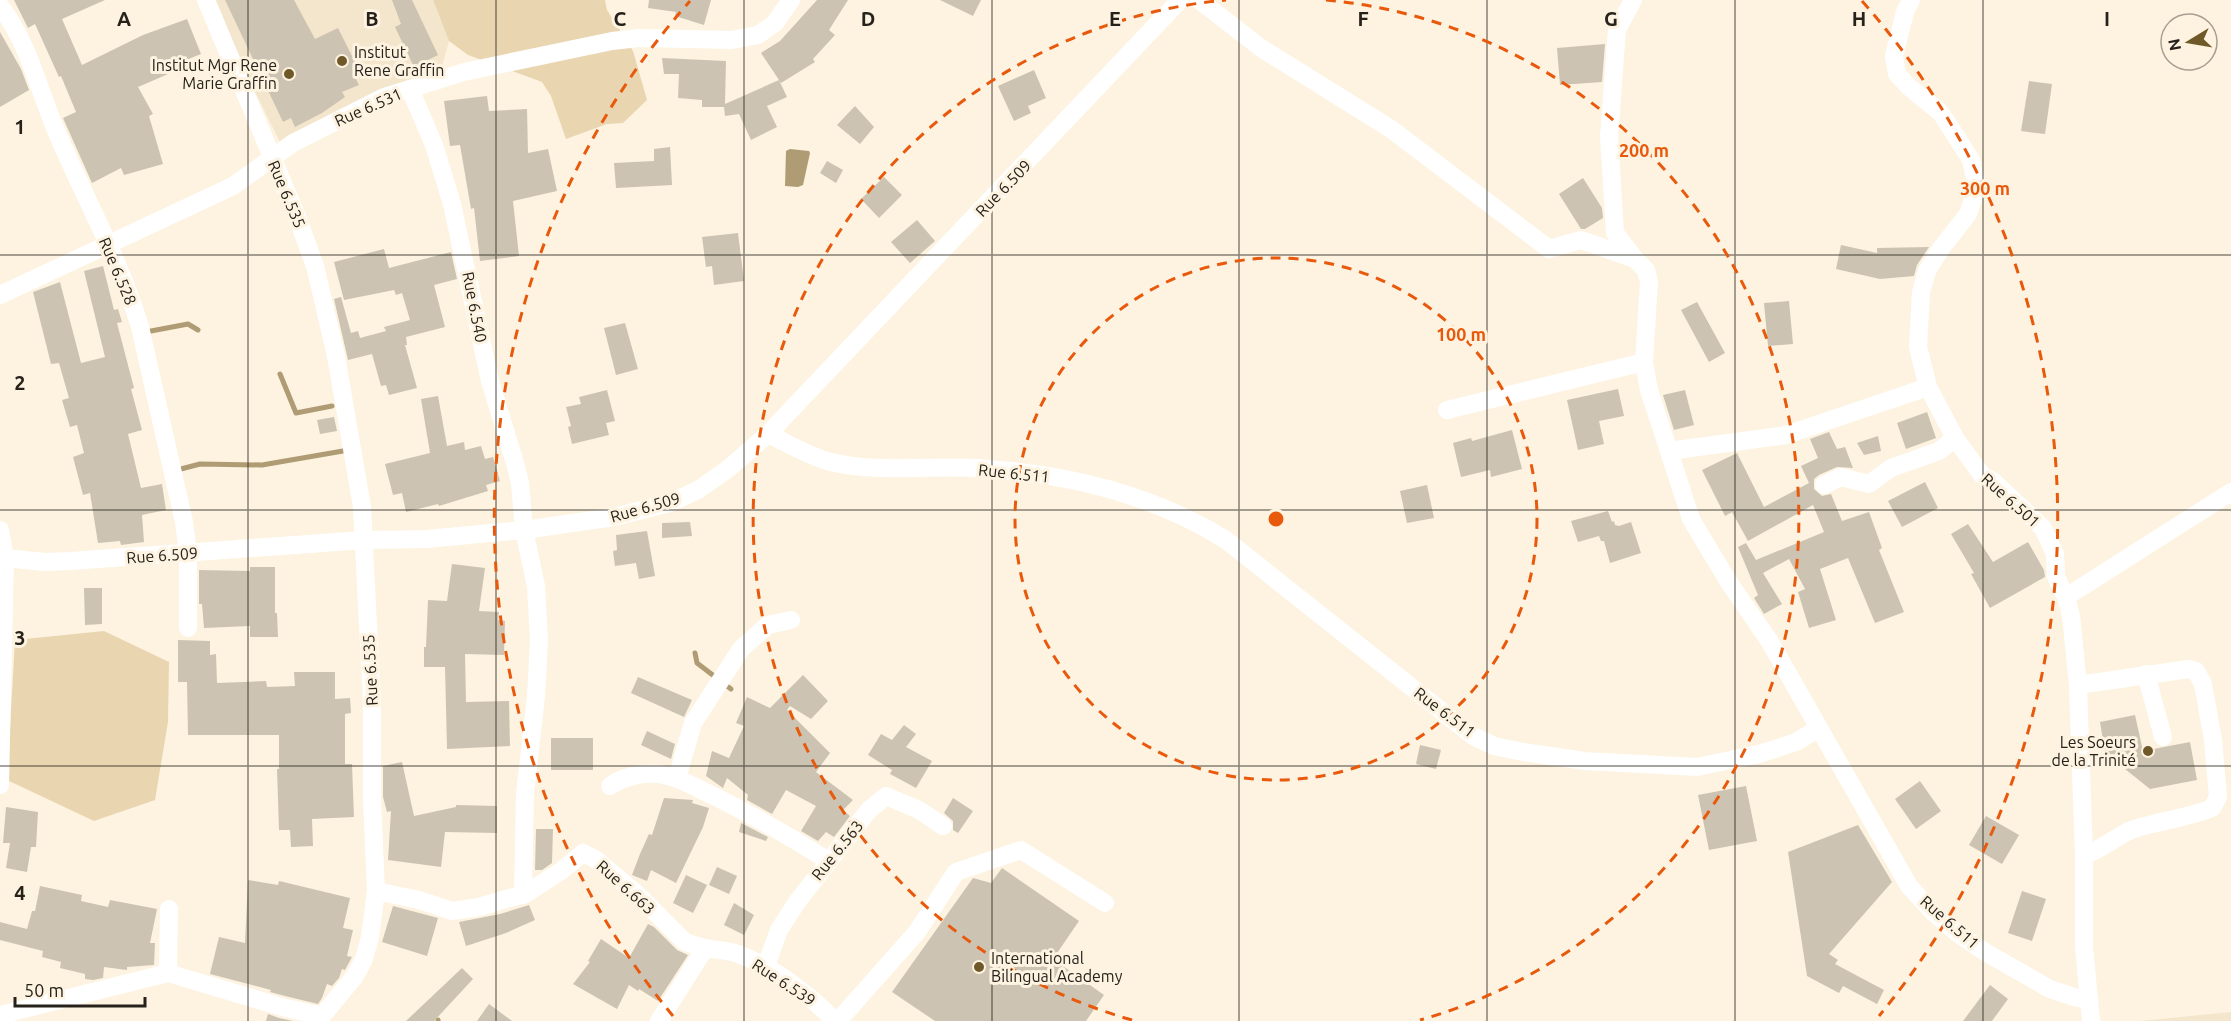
<svg xmlns="http://www.w3.org/2000/svg" width="2231" height="1021" font-family="Ubuntu,sans-serif">
<rect width="100%" height="100%" fill="#fdf3e0"/>
<g fill="#f3e6cc">
<path d="M209,0H433L449,41L438,81L281,144Z"/>
<path d="M2231,1012V1021H2140Z"/>
</g>
<g fill="#e9d6b0">
<path d="M433,0H605L607,10L633,51L647,100L623,123L607,124L566,139L551,96L542,82L468,55L449,41Z"/>
<path d="M104,631L169,662L168,722L155,800L94,821L7,780L15,640Z"/>
</g>
<path fill="#b09c74" d="M790,149L809,151L810,153L803,185L798,187L785,186L786,151Z"/>
<g fill="none" stroke-linecap="round" stroke-linejoin="round">
<g stroke="#b09c74" stroke-width="5">
<path d="M151,331L188,324L198,330"/>
<path d="M280,374L296,413L332,406"/>
<path d="M181,469L200,464L262,465L343,451"/>
<path d="M695,653L697,663L731,689"/>
<path d="M438,1021V1020"/>
</g>
</g>
<g fill="#cdc3b2">
<path d="M14,0H105L62,19L82,65L143,35L187,19L201,54L186,60L189,65L138,87L153,114L149,116L163,164L124,175L121,168L92,183L63,118L76,112L61,76L59,77L35,24L28,28Z"/>
<path d="M225,0H294L315,39L338,28L362,76L356,79L359,85L342,92L345,97L322,113L295,127L291,118L283,122Z"/>
<path d="M392,0H412L438,55L414,67L395,27L401,24Z"/>
<path d="M649,0H711L704,25L675,16L676,12L648,8Z"/>
<path d="M817,0H848L829,30L835,35L813,59L815,62L781,83L761,53L780,41Z"/>
<path d="M940,0H981L973,16Z"/>
<path d="M0,32L21,69L29,90L0,107Z"/>
<path d="M1605,44L1602,82L1560,85L1557,48Z"/>
<path d="M662,58L726,61L725,104L779,80L787,97L767,106L777,127L751,140L739,114L725,116L724,107H702V100L678,98L679,74H664Z"/>
<path d="M1034,70L1046,98L1028,106L1031,113L1014,121L998,86Z"/>
<path d="M2029,81L2052,84L2045,134L2021,131Z"/>
<path d="M487,96L489,111L527,109L528,153L548,149L557,191L513,201L519,256L480,261L474,208L471,209L460,145L450,146L444,101Z"/>
<path d="M855,106L874,127L860,144L837,125Z"/>
<path d="M670,147L672,185L616,188L614,163L654,161V149Z"/>
<path d="M827,161L843,170L836,183L820,173Z"/>
<path d="M884,177L902,195L879,218L861,199Z"/>
<path d="M1583,178L1602,208L1603,218L1585,229H1581L1559,194Z"/>
<path d="M917,220L935,241L910,263L891,242Z"/>
<path d="M738,233L744,281L714,285L712,266L706,267L702,237Z"/>
<path d="M1841,245L1877,253V248L1929,247L1917,265L1914,276L1880,279L1836,269Z"/>
<path d="M384,249L389,268L451,252L457,279L434,285L445,327L406,337L407,345H405L417,388L389,395L386,385L381,386L372,354L348,360L334,299L341,297L351,333L358,331L360,338L386,331L384,327L410,320L402,293L396,295L394,290L344,300L334,262Z"/>
<path d="M103,266L114,310L118,309L122,322L117,323L134,388L131,389L142,430L128,434L141,488L162,484L166,510L142,515L144,542L121,545L120,541L98,543L90,493L83,495L73,457L84,453L77,425L70,427L62,400L69,398L59,363L51,364L33,292L60,282L81,363L105,357L84,271Z"/>
<path d="M1789,301L1793,344L1768,346L1764,303Z"/>
<path d="M1697,302L1725,353L1709,362L1681,310Z"/>
<path d="M625,323L638,369L616,375L604,328Z"/>
<path d="M1618,389L1624,416L1599,421L1604,444L1578,450L1567,400Z"/>
<path d="M607,390L615,421L606,423L609,435L572,444L568,427L571,426L566,407L581,404L579,397Z"/>
<path d="M1685,390L1694,425L1674,430L1663,395Z"/>
<path d="M438,396L447,446L464,442L465,450L481,446L485,459L493,457L500,481L486,485L488,491L439,506L438,504L406,512L402,493L393,495L385,464L430,453L421,399Z"/>
<path d="M1927,412L1936,438L1906,449L1897,423Z"/>
<path d="M334,417L337,431L320,434L317,420Z"/>
<path d="M1512,430L1522,469L1491,477L1490,470L1461,477L1453,443L1471,438L1472,441Z"/>
<path d="M1829,432L1837,449L1845,447L1853,468L1837,467L1819,475L1814,479V489L1822,496L1831,494L1842,521L1869,512L1882,548L1879,550L1904,612L1875,623L1848,558L1820,569L1836,620L1809,628L1798,592L1805,589L1789,559L1763,573L1782,604L1764,614L1754,598L1758,595L1738,547L1746,543L1756,560L1824,532L1813,505L1748,541L1732,512L1725,516L1702,470L1737,453L1764,507L1809,483L1801,466L1818,458L1810,439Z"/>
<path d="M1878,436L1881,451L1864,455L1857,443Z"/>
<path d="M1925,482L1938,508L1902,527L1888,501Z"/>
<path d="M1427,485L1434,518L1407,523L1400,491Z"/>
<path d="M1608,511L1612,522L1614,521L1615,525L1619,526L1631,522L1641,553L1610,563L1604,541H1601L1599,536L1578,542L1571,521Z"/>
<path d="M690,522L692,536L662,538V523Z"/>
<path d="M1968,524L1993,562L2028,542L2044,570L2045,577L1990,608L1971,574L1974,573L1951,534Z"/>
<path d="M647,531L655,576L639,579L636,563L615,566L613,551L617,550L616,535Z"/>
<path d="M452,564L485,568L479,611L499,612L498,620L505,621L504,655L465,654L466,702L509,701L510,746L447,749L445,667H424V647H426L428,600L447,601Z"/>
<path d="M250,567H275V613H277L278,637H250V626L204,628L202,604H199V570L250,571Z"/>
<path d="M84,588H102V624L85,625Z"/>
<path d="M178,640L210,641V655L216,654L217,683L266,681L267,687L295,686L294,672H335V699L350,698L351,713L345,714V764H352L354,817L312,819L313,846L291,847L290,830H279L277,769H279V735H188L187,682H178Z"/>
<path d="M803,675L828,701L811,719L790,706L787,710L830,753L816,772L853,800L843,810L850,816L834,837L826,832L818,841L801,831L816,806L786,790L772,814L747,800L748,795L727,778L723,788L706,776L712,751L729,758L744,726L736,723L747,697L770,708Z"/>
<path d="M638,677L692,700L684,717L631,693Z"/>
<path d="M2135,715L2143,751L2190,742L2197,780L2150,789L2105,753L2100,722Z"/>
<path d="M904,725L916,734L906,747L932,761L916,788L890,774L892,770L868,755L881,734L892,740Z"/>
<path d="M647,731L675,744L671,759L641,745Z"/>
<rect x="551" y="738" width="42" height="32"/>
<path d="M1420,745L1441,750L1436,769L1416,764Z"/>
<path d="M402,762L414,816L456,807V805L497,806V833L445,832L441,867L388,860L391,811L387,812L383,797V766Z"/>
<path d="M1920,781L1941,811L1916,829L1895,799Z"/>
<path d="M1746,786L1757,841L1709,850L1698,795Z"/>
<path d="M664,798L693,800L692,803L709,808L703,827L676,883L651,870L647,881L632,875L640,854L649,834L652,835Z"/>
<path d="M953,798L973,811L958,833L953,830V821L944,813Z"/>
<path d="M6,807L38,812L36,847H31L27,872L6,868L10,843H3Z"/>
<path d="M1986,816L2019,835L2002,864L1969,845Z"/>
<path d="M741,823L768,837L766,841L739,832Z"/>
<path d="M1858,825L1892,882L1829,954L1838,960L1835,964L1884,990L1877,1004L1843,986L1839,993L1807,976L1788,852Z"/>
<path d="M536,829H553L552,863L542,870H535Z"/>
<path d="M717,867L737,876L729,894L709,885Z"/>
<path d="M1002,868L1079,921L1053,959L1104,995L1086,1021H935L892,992L973,878L991,883Z"/>
<path d="M686,875L707,885L693,913L673,903Z"/>
<path d="M248,880L278,885L279,881L350,898L343,928L353,930L347,956L352,957L345,970L342,969L339,978L332,986L327,984L322,998L318,1004L285,996L270,992L271,990L210,974L219,937L245,943Z"/>
<path d="M40,886L82,895L81,901L108,907L110,900L157,909L150,943H155L154,965L127,967V970L104,967L103,978L93,980L85,979V974L60,968L61,962L42,957L43,951L0,940V922L27,929L32,911H35Z"/>
<path d="M2022,891L2046,899L2032,941L2008,933Z"/>
<path d="M734,903L754,915L744,935L724,925Z"/>
<path d="M529,905L535,920L506,933L466,946L459,922L500,914Z"/>
<path d="M393,906L438,918L427,956L382,942Z"/>
<path d="M648,924L654,927L677,950L688,955L658,1001L639,989L638,991L629,985L617,1009L573,984L590,962L588,961L601,939L629,958Z"/>
<path d="M462,968L473,979L434,1021H406Z"/>
<path d="M1990,985L2008,999L1992,1021H1963Z"/>
<path d="M489,1004L512,1021H477Z"/>
<path d="M268,1014L279,1018L293,1021H266Z"/>
</g>
<g fill="none" stroke-linecap="round" stroke-linejoin="round">
<g stroke="#fff" stroke-width="18">
<path d="M1199,0L1261,48L1391,129L1549,249L1581,240L1635,259L1646,270L1649,282L1644,362L1649,390L1691,519L1728,581L1770,642L1819,728"/>
<path d="M1633,0L1617,30L1609,137L1615,233L1635,259"/>
<path d="M1911,0L1905,12L1894,56L1897,74L1909,87L1941,113L1971,160L1977,187L1968,214L1942,247L1927,271L1921,292L1918,347L1928,387L1955,438L1982,475L1994,482L2043,528L2055,554L2056,577L2066,597L2071,616L2078,685L2084,855V947L2091,1021"/>
<path d="M0,6C29,43 39,92 58,135C85,199 120,260 140,327L184,522L188,553V628"/>
<path d="M410,89L434,145L452,204L490,381L515,463L520,483L524,530L536,586L539,640L536,696L525,794L523,895"/>
<path d="M0,295L233,186L293,143L384,97L464,72L612,41L639,38L732,40L758,35L775,23L791,0"/>
<path d="M1447,410L1644,362"/>
<path d="M768,434C789,444 809,456 831,462C878,474 940,464 989,469C1073,475 1154,495 1226,540L1473,736L1494,746L1523,752L1585,761L1697,767L1759,754L1796,742L1819,728L1909,886L1932,911L1956,932L1985,952L2050,989L2074,997L2089,1000"/>
<path d="M1669,451L1786,435L1928,387"/>
<path d="M1824,485L1841,477L1869,484L1891,468L1939,451L1955,438"/>
<path d="M0,530L5,558L45,562L70,561L364,540L426,539L524,530L614,517L670,503L698,490L728,469L768,434L1180,0"/>
<path d="M2066,597L2231,492"/>
<path d="M2146,674L2163,737"/>
<path d="M2078,685L2189,669L2196,671L2203,684L2213,740L2218,797L2212,808C2187,818 2160,821 2134,829C2116,835 2103,850 2084,855"/>
<path d="M677,778L693,723L741,649L768,625L791,620"/>
<path d="M0,785L5,558"/>
<path d="M610,786C622,777 644,772 659,774C679,777 696,788 714,796C754,816 791,837 827,860"/>
<path d="M376,891L419,900L452,911L479,907L527,893L561,871L583,853L595,859L638,895L685,942L705,948"/>
<path d="M766,966L779,930L797,902L869,810L886,796L919,810L943,826"/>
<path d="M168,973L169,909"/>
<path d="M0,1015L168,973L282,1007L322,1016L355,976L364,959L370,937L376,891L372,800V703L362,507L336,356L315,266L296,214L206,0"/>
<path d="M659,1021L705,948C715,950 728,950 738,954C772,966 810,995 835,1021"/>
<path d="M838,1021L917,932L956,872L1021,850L1105,903"/>
</g>
</g>
<path fill="none" stroke="#26221b" stroke-width="1.5" stroke-opacity="0.55" d="M248,0V1021M496,0V1021M744,0V1021M992,0V1021M1239,0V1021M1487,0V1021M1735,0V1021M1983,0V1021M0,255H2231M0,510H2231M0,766H2231"/>
<g fill="none" stroke="#e8590c" stroke-width="3" stroke-dasharray="10 8">
<circle cx="1276" cy="519" r="261"/>
<path d="M1132 1020A521 521 0 0 1 1226 0M1326 0A521 521 0 0 1 1420 1020"/>
<path d="M673 1016A782 782 0 0 1 690 1M1862 1A782 782 0 0 1 1879 1016"/>
</g>
<g fill="#705929" stroke="#fdf3e0" stroke-width="2">
<circle cx="342" cy="61" r="6"/>
<circle cx="289" cy="74" r="6"/>
<circle cx="2148" cy="751" r="6"/>
<circle cx="979" cy="967" r="6"/>
</g>
<g text-anchor="middle" dominant-baseline="central" stroke-width="6" stroke-linejoin="round" paint-order="stroke">
<g font-size="16" fill="#26221b" stroke="#fdf3e0" text-anchor="start">
<text x="354" y="52">Institut<tspan x="354" dy="18">Rene Graffin</tspan></text>
<text x="277" y="65" text-anchor="end">Institut Mgr Rene<tspan x="277" dy="18">Marie Graffin</tspan></text>
<text x="2136" y="742" text-anchor="end">Les Soeurs<tspan x="2136" dy="18">de la Trinité</tspan></text>
<text x="991" y="958">International<tspan x="991" dy="18">Bilingual Academy</tspan></text>
</g>
<g font-size="16" fill="#26221b" stroke="#fdf3e0">
<text transform="translate(368 107) rotate(-24)">Rue 6.531</text>
<text transform="translate(1003 188) rotate(-46)">Rue 6.509</text>
<text transform="translate(287 194) rotate(67)">Rue 6.535</text>
<text transform="translate(118 271) rotate(67)">Rue 6.528</text>
<text transform="translate(475 307) rotate(79)">Rue 6.540</text>
<text transform="translate(1014 473) rotate(6)">Rue 6.511</text>
<text transform="translate(2011 500) rotate(42)">Rue 6.501</text>
<text transform="translate(645 507) rotate(-16)">Rue 6.509</text>
<text transform="translate(162 555) rotate(-4)">Rue 6.509</text>
<text transform="translate(370 670) rotate(-93)">Rue 6.535</text>
<text transform="translate(1445 712) rotate(37)">Rue 6.511</text>
<text transform="translate(837 850) rotate(-51)">Rue 6.563</text>
<text transform="translate(626 887) rotate(42)">Rue 6.663</text>
<text transform="translate(1950 922) rotate(41)">Rue 6.511</text>
<text transform="translate(784 982) rotate(33)">Rue 6.539</text>
</g>
</g>
<g font-size="20" text-anchor="middle" font-weight="bold" fill="#26221b" stroke="#fdf3e0" stroke-width="6" stroke-linejoin="round" paint-order="stroke">
<text x="124" y="26">A</text>
<text x="372" y="26">B</text>
<text x="620" y="26">C</text>
<text x="868" y="26">D</text>
<text x="1115" y="26">E</text>
<text x="1363" y="26">F</text>
<text x="1611" y="26">G</text>
<text x="1859" y="26">H</text>
<text x="2107" y="26">I</text>
<text x="20" y="134">1</text>
<text x="20" y="390">2</text>
<text x="20" y="645">3</text>
<text x="20" y="900">4</text>
</g>
<circle cx="1276" cy="519" r="9" fill="#e8590c" stroke="#fdf3e0" stroke-width="3"/>
<g font-size="18" text-anchor="middle" font-weight="bold" fill="#e8590c" stroke="#fdf3e0" stroke-width="6" stroke-linejoin="round" paint-order="stroke">
<text x="1644" y="157">200 m</text>
<text x="1985" y="195">300 m</text>
<text x="1461" y="341">100 m</text>
</g>
<g transform="translate(2189 42) rotate(259)"><circle r="28" fill="#fdf3e0" stroke="#a79f91" stroke-width="1.5"/>
<path d="M0-4.5L10 22L0 15L-10 22Z" fill="#705929"/>
<text y="-9" font-size="16" font-weight="bold" text-anchor="middle" fill="#26221b">N</text>
</g>
<path d="M15 997v9h130v-9" fill="none" stroke="#26221b" stroke-width="3"/>
<text x="24" y="997" font-size="18" fill="#26221b" stroke="#fdf3e0" stroke-width="4.5" paint-order="stroke">50 m</text>
</svg>
